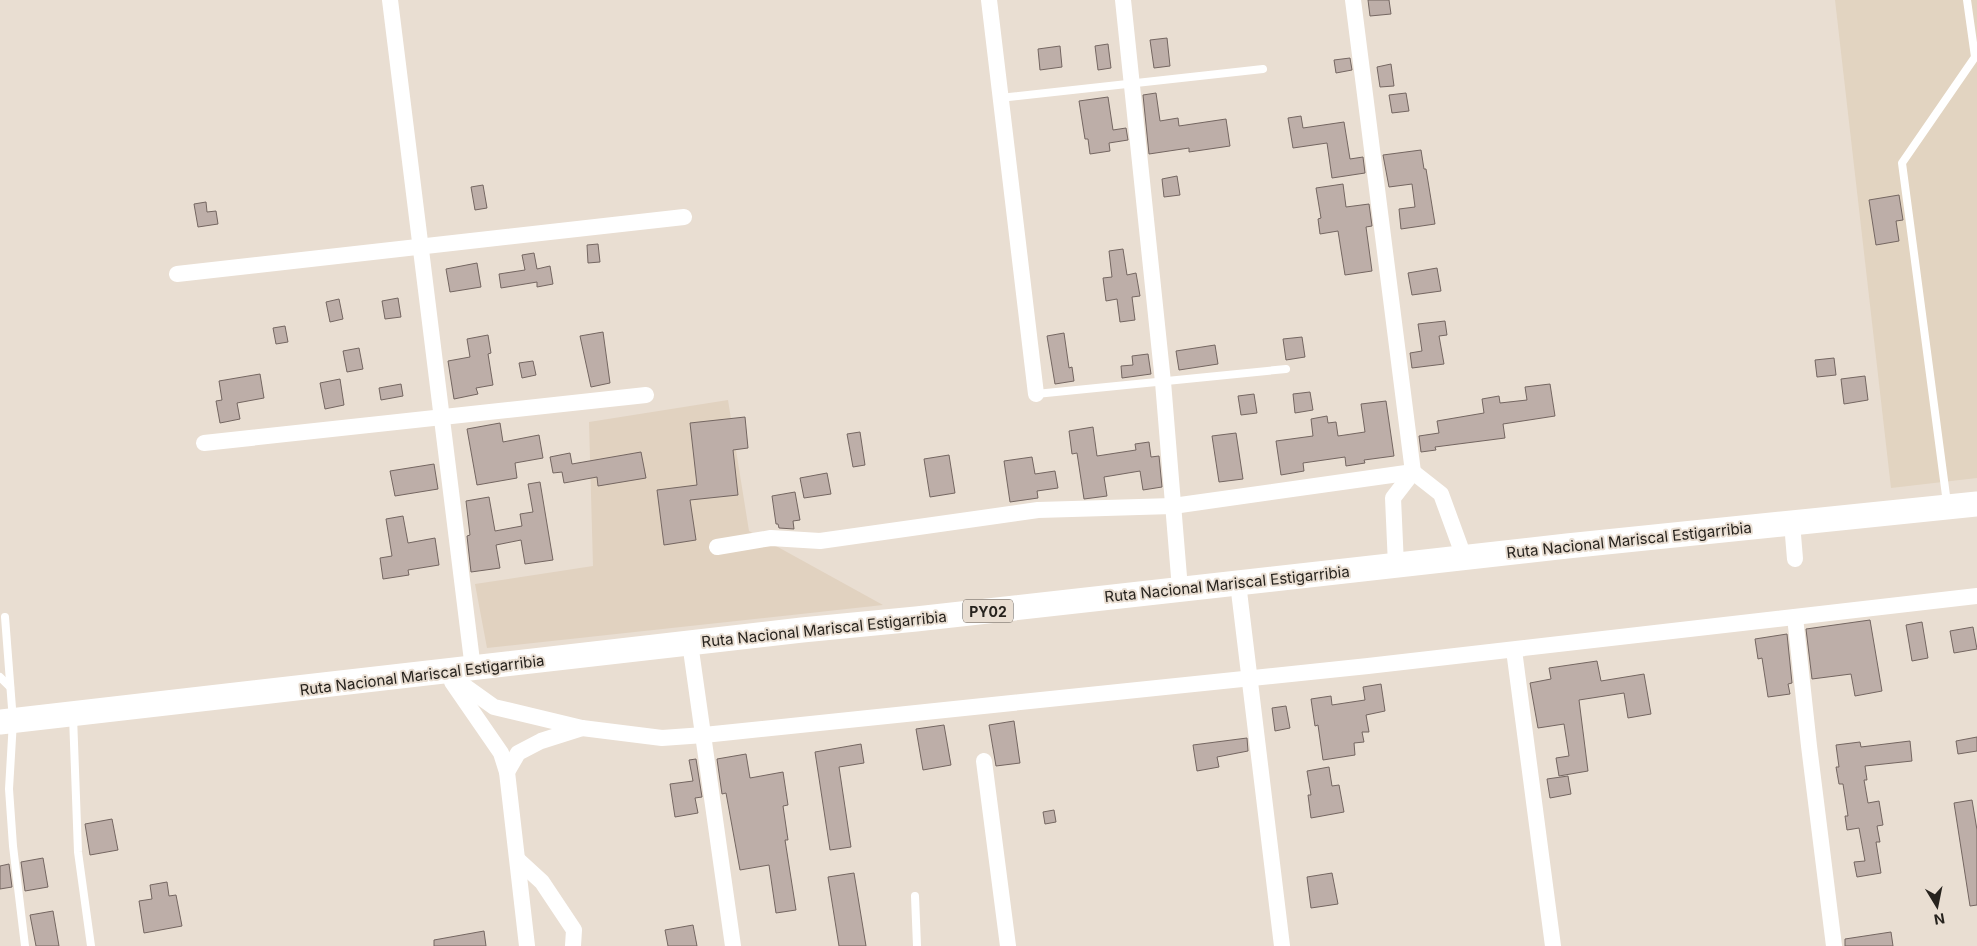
<svg xmlns="http://www.w3.org/2000/svg" width="1977" height="946" font-family="Inter,sans-serif">
<rect width="100%" height="100%" fill="#e9ded2"/>
<path fill="#e1d2c0" d="M728,400L749,531L883,605L487,648L475,584L593,566L589,422Z"/>
<path fill="#e2d4c1" d="M1835,0H1977V478L1891,488Z"/>
<g fill="#bdaea8" stroke="#746661">
<path d="M1368,0H1389L1391,14L1370,16Z"/>
<path d="M1167,38L1170,66L1154,68L1150,40Z"/>
<path d="M1108,44L1111,68L1098,70L1095,46Z"/>
<path d="M1060,46L1062,67L1040,70L1038,49Z"/>
<path d="M1350,58L1352,70L1336,73L1334,60Z"/>
<path d="M1391,64L1394,86L1380,87L1377,67Z"/>
<path d="M1156,93L1160,121L1178,118L1179,126L1226,119L1230,146L1189,152V148L1149,154L1143,95Z"/>
<path d="M1406,93L1409,111L1392,113L1389,95Z"/>
<path d="M1108,97L1113,130L1126,128L1128,140L1109,143L1110,151L1090,154L1088,139H1085L1079,101Z"/>
<path d="M1301,116L1303,128L1344,122L1350,159L1363,157L1365,173L1332,178L1327,143L1293,148L1288,118Z"/>
<path d="M1421,150L1424,169H1426L1435,224L1401,229L1399,209L1415,207L1412,184L1389,187L1383,155Z"/>
<path d="M1177,176L1180,195L1164,197L1162,179Z"/>
<path d="M1343,184L1346,207L1369,204L1372,226L1366,227L1372,271L1345,275L1338,231L1320,234L1318,219L1321,218L1316,188Z"/>
<path d="M483,185L487,208L475,210L471,187Z"/>
<path d="M1899,195L1903,220L1896,221L1899,241L1876,245L1869,200Z"/>
<path d="M206,202L207,212L216,211L218,224L198,227L194,204Z"/>
<path d="M598,244L600,262L588,263L587,245Z"/>
<path d="M1123,249L1127,275L1136,273L1140,296L1132,297L1135,320L1120,322L1117,299L1106,301L1103,278L1112,277L1109,251Z"/>
<path d="M534,253L537,269L550,266L553,284L537,287V282L501,288L499,274L525,270L522,255Z"/>
<path d="M477,263L481,287L450,292L446,269Z"/>
<path d="M1437,268L1441,291L1412,295L1408,273Z"/>
<path d="M398,298L401,317L385,319L382,301Z"/>
<path d="M339,299L343,319L330,322L326,302Z"/>
<path d="M1445,321L1447,335L1439,336L1444,364L1412,368L1410,353L1422,351L1418,324Z"/>
<path d="M285,326L288,342L276,344L273,328Z"/>
<path d="M603,332L610,383L591,387L580,336Z"/>
<path d="M1064,333L1069,368L1072,367L1074,381L1055,384L1047,336Z"/>
<path d="M488,335L491,353L488,354L493,385L476,388L478,394L454,399L448,361L470,357L467,339Z"/>
<path d="M1302,337L1305,357L1286,360L1283,339Z"/>
<path d="M1215,345L1218,364L1179,370L1176,351Z"/>
<path d="M359,348L363,369L347,372L343,351Z"/>
<path d="M1148,354L1151,374L1122,378L1121,366L1133,365L1132,356Z"/>
<path d="M1834,358L1836,375L1817,377L1815,360Z"/>
<path d="M533,361L536,375L522,378L519,363Z"/>
<path d="M260,374L264,398L237,403L240,419L220,423L216,401L222,400L219,381Z"/>
<path d="M1865,376L1868,400L1844,404L1841,379Z"/>
<path d="M340,379L344,405L325,409L320,383Z"/>
<path d="M401,384L403,396L381,400L379,388Z"/>
<path d="M1550,384L1555,416L1503,424L1505,438L1435,447L1436,450L1421,452L1419,436L1439,433L1437,421L1484,413L1482,399L1499,396L1500,403L1527,400L1525,387Z"/>
<path d="M1310,392L1313,410L1295,413L1293,394Z"/>
<path d="M1254,394L1257,413L1241,415L1238,396Z"/>
<path d="M1386,401L1394,456L1364,460L1365,463L1346,466L1345,457L1303,463L1304,471L1281,475L1276,441L1313,436L1311,419L1327,416L1328,423L1336,422L1338,436L1365,432L1361,404Z"/>
<path d="M745,417L748,448L733,450L738,495L690,500L696,540L664,545L657,490L697,485L690,423Z"/>
<path d="M500,423L503,442L539,435L543,458L515,463L517,478L477,485L467,429Z"/>
<path d="M1093,427L1097,456L1136,450L1135,444L1149,442L1151,457L1159,456L1162,487L1143,490L1140,471L1104,477L1107,496L1084,499L1077,453L1072,454L1069,431Z"/>
<path d="M860,432L865,465L853,467L847,434Z"/>
<path d="M1236,433L1243,479L1219,482L1212,436Z"/>
<path d="M641,452L646,478L598,486L597,477L564,483L562,472L553,473L550,457L570,453L572,464Z"/>
<path d="M949,455L955,493L930,497L924,459Z"/>
<path d="M1032,457L1035,474L1055,471L1058,488L1037,491L1038,498L1010,502L1004,461Z"/>
<path d="M434,464L438,489L395,496L390,471Z"/>
<path d="M827,473L831,494L804,498L800,478Z"/>
<path d="M540,482L553,560L525,564L521,540L496,545L500,568L471,572L467,536L470,535L466,501L489,497L495,531L522,526L520,514L533,512L528,484Z"/>
<path d="M795,492L800,520L793,521L794,529L779,528L778,524H776L772,496Z"/>
<path d="M403,516L408,543L435,538L439,565L408,570L409,575L383,579L380,558L392,556L386,519Z"/>
<path d="M1870,620L1882,691L1855,696L1851,674L1812,679L1806,629Z"/>
<path d="M1922,622L1928,658L1912,661L1906,625Z"/>
<path d="M1973,627L1977,649L1954,653L1950,631Z"/>
<path d="M1787,634L1792,683L1788,684L1790,694L1768,697L1762,658L1758,659L1755,639Z"/>
<path d="M1597,661L1601,681L1644,674L1651,714L1628,718L1624,693L1579,700L1588,771L1559,776L1556,758L1569,756L1564,724L1538,728L1530,683L1551,679L1549,668Z"/>
<path d="M1381,684L1385,711L1366,715L1369,732H1362L1364,742L1354,743L1355,755L1323,760L1318,725L1315,726L1311,699L1331,696L1332,705L1365,700L1363,687Z"/>
<path d="M1286,706L1290,728L1275,731L1272,708Z"/>
<path d="M1014,721L1020,763L996,766L989,725Z"/>
<path d="M944,725L951,765L923,770L916,729Z"/>
<path d="M1977,737V751L1958,754L1956,741Z"/>
<path d="M1247,738L1248,751L1217,757L1219,767L1197,771L1193,745Z"/>
<path d="M1910,741L1912,761L1865,766L1867,780H1864L1868,803L1879,801L1883,825L1877,826L1880,842H1876L1881,873L1857,877L1854,862L1865,861L1859,828L1847,830L1845,816H1848L1843,784H1839L1836,767H1839L1836,745L1860,742L1861,747Z"/>
<path d="M861,744L864,763L839,767L851,847L830,850L815,752Z"/>
<path d="M746,754L750,778L783,772L788,805L783,806L788,840H785L796,910L776,913L769,865L740,870L726,793L722,794L717,759Z"/>
<path d="M696,759L702,797L695,798L698,813L675,817L670,784L693,781L689,760Z"/>
<path d="M1329,767L1332,786L1339,785L1344,812L1311,818L1308,795H1311L1307,771Z"/>
<path d="M1568,776L1571,794L1550,798L1547,779Z"/>
<path d="M1972,800L1977,830V905L1970,906L1954,803Z"/>
<path d="M1054,810L1056,822L1045,824L1043,812Z"/>
<path d="M112,819L118,850L90,855L85,824Z"/>
<path d="M43,858L48,887L25,891L21,862Z"/>
<path d="M9,864L12,887L0,889V866Z"/>
<path d="M854,873L866,946H839L828,877Z"/>
<path d="M1332,873L1338,904L1311,908L1307,877Z"/>
<path d="M167,882L169,896L176,895L182,926L144,933L139,901L152,899L150,885Z"/>
<path d="M53,911L59,946H36L30,915Z"/>
<path d="M693,925L697,946H668L665,930Z"/>
<path d="M484,931L486,946H434V940Z"/>
<path d="M1891,932L1893,946H1845V939Z"/>
</g>
<g fill="none" stroke-linecap="round" stroke-linejoin="round">
<g stroke="#fff" stroke-width="8">
<path d="M1000,98L1263,69"/>
<path d="M1036,394L1286,369"/>
<path d="M1947,503L1902,163L1975,57L1967,0"/>
<path d="M5,617L13,721L9,789L13,846L25,946"/>
<path d="M0,677L10,687"/>
<path d="M73,716L78,852L91,946"/>
<path d="M915,896L917,946"/>
</g>
<g stroke="#fff" stroke-width="16">
<path d="M390,0L473,669"/>
<path d="M989,0L1036,394"/>
<path d="M1123,0L1163,382L1180,589"/>
<path d="M1353,0L1413,472L1393,498L1396,565"/>
<path d="M177,274L684,217"/>
<path d="M204,443L646,395"/>
<path d="M1792,523L1795,559"/>
<path d="M717,547L771,538L820,541L1038,510L1173,506L1413,472L1441,494L1464,557"/>
<path d="M1238,583L1282,946"/>
<path d="M1795,617L1809,746L1834,946"/>
<path d="M690,643L733,946"/>
<path d="M1514,650L1553,946"/>
<path d="M445,672L494,707L582,728L662,738L704,735L1368,666L1977,596"/>
<path d="M452,682L501,753L507,772L527,946"/>
<path d="M984,761L1008,946"/>
<path d="M507,772L518,753L541,741L582,728"/>
<path d="M518,860L542,882L574,930L573,946"/>
</g>
<path stroke="#fff" stroke-width="25" d="M0,722L802,630L916,619L1567,546L1977,504"/>
</g>
<g text-anchor="middle" dominant-baseline="central" stroke-width="4" stroke-linejoin="round" paint-order="stroke">
<rect fill="#e9ded2" stroke="#615b54" stroke-width="1" x="963" y="599.5" width="50" height="23" rx="4"/>
<g font-size="14" font-weight="bold" fill="#27231e">
<text x="988" y="611">PY02</text>
</g>
<g font-size="15" fill="#27231e" stroke="#e9ded2">
<text transform="translate(1629 540) rotate(-6)">Ruta Nacional Mariscal Estigarribia</text>
<text transform="translate(1227 584) rotate(-6)">Ruta Nacional Mariscal Estigarribia</text>
<text transform="translate(824 629) rotate(-6)">Ruta Nacional Mariscal Estigarribia</text>
<text transform="translate(422 675) rotate(-7)">Ruta Nacional Mariscal Estigarribia</text>
</g>
</g>
<g transform="translate(1937 906) rotate(170)" stroke="#e9ded2" stroke-width="4" paint-order="stroke">
<path d="M0-4L9 19L0 12L-9 19Z" fill="#27231e"/>
<text y="-8" font-size="14" font-weight="bold" text-anchor="middle" fill="#27231e">N</text>
</g>
</svg>
